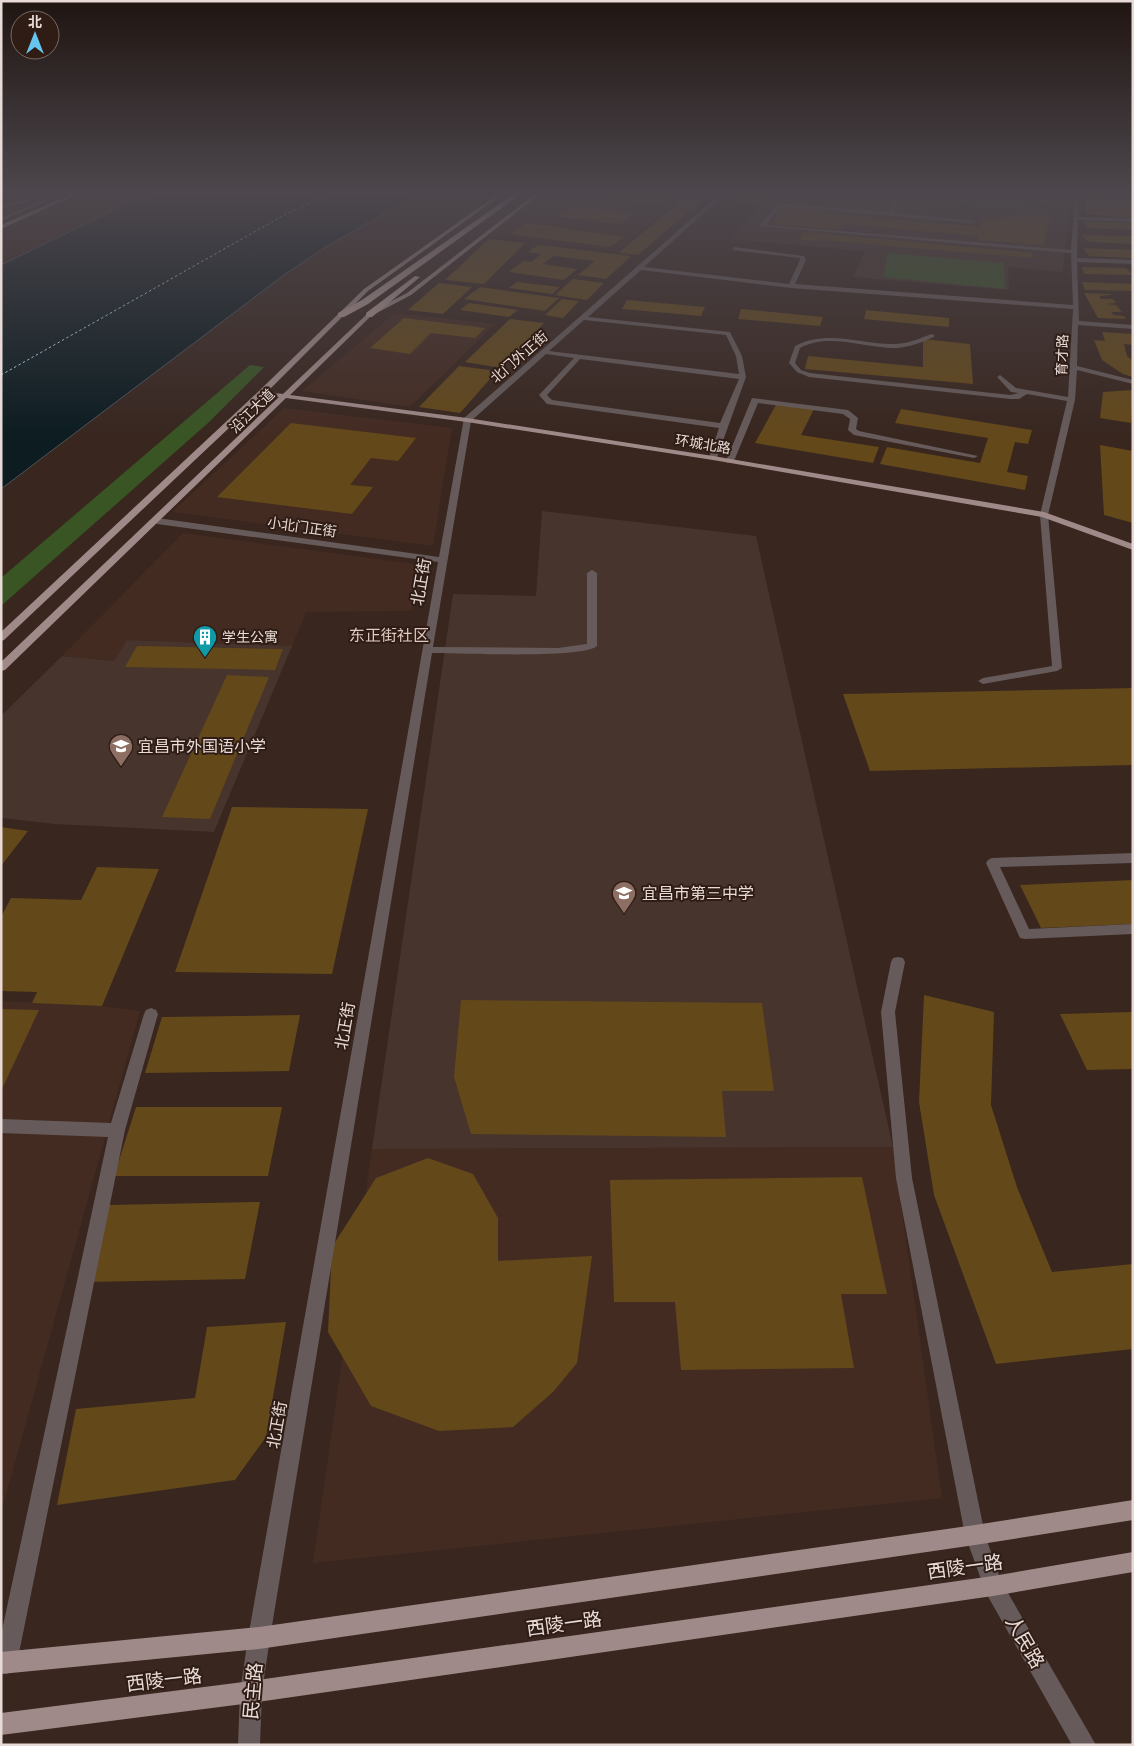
<svg xmlns="http://www.w3.org/2000/svg" width="1134" height="1746" font-family="'Space Grotesk','Noto Sans SC',sans-serif">
<rect width="100%" height="100%" fill="#38261f"/>
<g fill="#442b22">
<path d="M549,194H715L711,198L683,194L616,252L481,233Z"/>
<path d="M395,313L495,324L410,407L302,391Z"/>
<path d="M284,408L452,428L433,546L172,512Z"/>
<path d="M183,533L423,565L411,611L306,612L292,646L128,640L114,661L62,656Z"/>
<path d="M1,1001L102,1006L140,1011L1,1513Z"/>
<path d="M893,1147L942,1498L313,1563L372,1149Z"/>
</g>
<g fill="#47342d">
<path d="M730,194H1070L1063,272L1008,267L1009,290L853,277L865,251L732,239L762,205L722,200Z"/>
<path d="M542,511L756,536L893,1147L372,1149L453,594L536,596Z"/>
<path d="M127,640L292,646L214,832L55,824L1,818V716L62,656L114,661Z"/>
</g>
<g fill="#395524">
<path d="M907,194H1048L1050,204L987,208Z"/>
<path d="M888,253L1004,263L1005,289L883,277Z"/>
<path d="M250,365L264,367L208,423L1,606V578Z"/>
</g>
<path fill="#0c1c21" stroke="#4e5558" d="M153,194H419L327,246L284,275L1,489V265L121,207Z"/>
<g fill="none" stroke-linecap="round" stroke-linejoin="round">
<path stroke="#b4eafc" stroke-width="1" stroke-dasharray="2.5 2.5" stroke-linecap="butt" d="M1,375L286,214L329,194"/>
</g>
<g fill="#63481a">
<path d="M579,194H657L673,196L660,206Z"/>
<path d="M735,194H771L761,203L729,199Z"/>
<path d="M1086,195L1133,196V218L1085,214Z"/>
<path d="M684,198L702,200L638,255L618,253Z"/>
<path d="M571,206L636,213L620,224L555,216Z"/>
<path d="M782,207L826,211L825,213L980,227L982,219L1043,215L1050,217L1043,245L978,240L979,236L842,224L840,230L772,224Z"/>
<path d="M1083,221L1133,223V230L1088,228Z"/>
<path d="M526,223L624,237L610,247L511,234Z"/>
<path d="M803,232L1032,253V258L821,240L820,241L800,240Z"/>
<path d="M1082,235L1133,236V244L1088,242Z"/>
<path d="M489,239L525,243L484,284L445,280Z"/>
<path d="M538,245L599,252L631,256L606,279L578,275L595,261L554,256L543,264L577,269L564,280L509,272L523,261L531,262L541,254L528,252Z"/>
<path d="M1083,248L1133,250V258L1089,256Z"/>
<path d="M1082,267L1126,268L1133,275L1084,274Z"/>
<path d="M573,279L604,283L587,300L555,295Z"/>
<path d="M517,282L560,287L552,294L509,288Z"/>
<path d="M1082,282L1133,284V291L1085,290Z"/>
<path d="M439,283L472,287L443,314L408,310Z"/>
<path d="M480,287L559,298L545,311L464,299Z"/>
<path d="M1084,293L1110,294L1111,295L1099,296L1101,299H1113L1116,303L1106,304L1116,305L1122,312H1111L1114,315L1124,316L1126,319L1098,318Z"/>
<path d="M562,299L579,301L563,318L545,315Z"/>
<path d="M627,300L705,307L701,316L622,309Z"/>
<path d="M469,303L518,310L509,317L460,310Z"/>
<path d="M741,309L823,317L820,326L738,319Z"/>
<path d="M866,310L949,318V327L864,319Z"/>
<path d="M404,318L485,328L475,338L431,333L410,354L370,348Z"/>
<path d="M510,319L544,323L502,368L465,362Z"/>
<path d="M1102,332L1133,334V345L1124,344L1127,356L1133,361V377L1123,374L1102,360L1094,340L1105,341Z"/>
<path d="M923,339L970,344L973,384L805,369L808,356L923,367Z"/>
<path d="M459,366L497,371L460,413L419,407Z"/>
<path d="M1133,390L1131,423L1100,418L1103,392Z"/>
<path d="M777,403L814,409L801,435L879,447L873,463L755,443Z"/>
<path d="M901,409L1032,430L1028,444L1015,442L1007,472L1028,476L1025,490L880,464L887,447L980,463L988,438L895,423Z"/>
<path d="M291,423L416,438L398,461L371,458L350,485L373,487L352,514L217,497Z"/>
<path d="M1100,445L1133,451V523L1104,515Z"/>
<path d="M137,646L283,649L275,670L125,667Z"/>
<path d="M227,675L269,677L210,819L162,817Z"/>
<path d="M1133,688V765L870,771L843,694Z"/>
<path d="M232,807L368,809L332,974L175,972Z"/>
<path d="M1,827L28,831L1,866Z"/>
<path d="M97,867L159,869L102,1006L32,1003L37,992L1,991V917L11,898L81,900Z"/>
<path d="M1133,880V924L1041,928L1020,885Z"/>
<path d="M924,995L994,1012L991,1105L1017,1187L1052,1272L1133,1264V1349L996,1364L934,1195L919,1102Z"/>
<path d="M461,1000L762,1003L774,1091H722L726,1137L471,1134L454,1077Z"/>
<path d="M1,1009L39,1010L1,1091Z"/>
<path d="M1133,1012V1069L1087,1070L1060,1014Z"/>
<path d="M300,1015L289,1071L145,1073L162,1017Z"/>
<path d="M136,1107H282L268,1176H114Z"/>
<path d="M428,1158L473,1174L498,1218V1261L592,1256L577,1363L553,1392L513,1427L439,1431L371,1406L328,1332L332,1247L376,1178Z"/>
<path d="M862,1177L887,1294H841L854,1368L681,1370L675,1302H614L610,1180Z"/>
<path d="M260,1202L245,1279L85,1282L108,1205Z"/>
<path d="M286,1322L266,1437L235,1480L57,1505L76,1409L195,1398L207,1327Z"/>
</g>
<g fill="none" stroke-linecap="round" stroke-linejoin="round">
<g fill="#665b5a" fill-rule="evenodd">
<path d="M720,194H725L644,267L789,284L800,260V258L732,250L734,247L804,256L806,260L795,284L1073,305L1071,253L759,226L779,203L890,212L894,194H898L895,213L975,221L972,223L780,206L766,225L1071,250L1075,194H1079L1078,217L1133,218V222L1078,220L1077,258L1133,260V264L1077,262L1079,321L1133,325V329L1078,325L1077,366L1133,380V384L1077,370L1075,400L1048,515L1062,668L1057,671L983,684L978,681L983,678L1052,666L1040,515L1067,401L1027,394L1019,399H1010L809,377L797,372L789,363L795,346C826,329 861,344 894,344C908,344 920,338 932,334L934,335V337C922,342 910,347 897,348C865,349 830,332 800,348L795,363L801,370L810,373L1010,395L1019,393L1011,392L998,378L997,377L1000,375L1016,388L1068,397L1073,309L791,288L641,270L588,317L730,332L742,356L746,377L716,460L709,458L719,428L547,404L539,395L574,358L546,354L471,421L433,647L558,648L587,644V573L592,570L597,573V646C583,659 458,653 432,653L270,1638L262,1692L260,1745H238L240,1692L248,1638L438,562L157,524L153,521L157,518L439,557L464,418ZM584,320L726,335L736,356L739,374L549,351ZM580,359L739,379L720,423L552,400L547,395Z"/>
<path d="M40,195L56,197L1,221V218L48,198L40,197Z"/>
<path d="M35,197L37,199L1,209V206Z"/>
<path d="M752,398L848,410L858,418L856,429L859,431L978,456L974,458L854,435L848,430L850,419L843,414L758,403L734,461L727,463L726,461Z"/>
<path d="M1133,853V863L1000,867L1029,929L1133,924V934L1025,939L1020,938L986,863L988,860L992,858Z"/>
<path d="M898,957L903,958L905,962L895,1012L912,1178L985,1535L1001,1581L1096,1745H1072L986,1593L965,1535L896,1178L881,1012L891,962L893,958Z"/>
<path d="M151,1008L156,1010L158,1014L125,1130L17,1663L14,1671L6,1674L1,1672V1635L108,1137L1,1133V1119L111,1123L144,1014L146,1010Z"/>
</g>
<g fill="#a08a89" fill-rule="evenodd">
<path d="M72,194H78L1,229V225Z"/>
<path d="M498,194H503L368,291L267,392L283,394L367,314L407,293L535,194H540L411,295L371,316L290,395L467,418L713,456L1044,512L1133,544V550L1042,517L713,460L467,422L286,398L5,670L1,671V662L279,397L264,395L4,640L1,641V632L259,391L364,289Z"/>
<path d="M1133,1500V1520L975,1545L259,1649L1,1674V1652L259,1627L975,1525Z"/>
<path d="M1133,1552V1572L993,1596L251,1703L1,1735V1713L251,1681L993,1576Z"/>
</g>
<g fill="#b79d9b" fill-rule="evenodd">
<path d="M514,194H521L368,304L344,317H338V313L362,300Z"/>
<path d="M415,276L420,277L372,317H366V313Z"/>
</g>
</g>
<linearGradient id="sky" x2="0" y2="1"><stop stop-color="#1f1511"/><stop offset="0.44" stop-color="#4d474d"/><stop offset="1" stop-color="#4d474d" stop-opacity="0"/></linearGradient>
<rect width="1134" height="438" fill="url(#sky)"/>
<defs>
<g id="building-pin" transform="scale(1.25)"><path d="M0 17L-7.5 6A9.5 9.5 0 1 1 7.5 6Z" fill="#0f9aa8" stroke="#2e1c15"/><path d="M-4-6H4V6H1V3H-1V6H-4ZM-2.5-4.3h1.7v1.8h-1.7ZM.8-4.3h1.7v1.8H.8ZM-2.5-1h1.7V.8h-1.7ZM.8-1h1.7V.8H.8Z" fill="#fff"/></g>
<g id="school-pin" transform="scale(1.25)"><path d="M0 17L-7.5 6A9.5 9.5 0 1 1 7.5 6Z" fill="#8d6e63" stroke="#2e1c15"/><path d="M0-5L7-2L0 1L-7-2ZM-4 1L0 2.5L4 1V4Q0 6-4 4Z" fill="#fff"/></g>
</defs>
<g fill-rule="evenodd">
<use href="#building-pin" x="205" y="637"/>
<use href="#school-pin" x="121" y="746"/>
<use href="#school-pin" x="624" y="893"/>
</g>
<g text-anchor="middle" dominant-baseline="central" stroke-width="4" stroke-linejoin="round" paint-order="stroke">
<g font-size="14" fill="#e8dbd7" stroke="#2e1c15">
<text transform="translate(1062 355) rotate(-88)">育才路</text>
<text transform="translate(519 357) rotate(-41)">北门外正街</text>
<text transform="translate(252 411) rotate(-44)">沿江大道</text>
<text transform="translate(703 444) rotate(9)">环城北路</text>
<text transform="translate(302 527) rotate(8)">小北门正街</text>
</g>
<g font-size="14" fill="#e8dbd7" stroke="#2e1c15" text-anchor="start">
<text x="222" y="637">学生公寓</text>
</g>
<g font-size="16" fill="#e8dbd7" stroke="#2e1c15">
<text transform="translate(421 582) rotate(-80)">北正街</text>
<text transform="translate(345 1026) rotate(-80)">北正街</text>
<text transform="translate(277 1425) rotate(-80)">北正街</text>
</g>
<g font-size="16" fill="#e1c9bf" stroke="#2e1c15">
<text x="389" y="635">东正街社区</text>
</g>
<g font-size="16" fill="#e8dbd7" stroke="#2e1c15" text-anchor="start">
<text x="138" y="746">宜昌市外国语小学</text>
<text x="642" y="893">宜昌市第三中学</text>
</g>
<g font-size="19" fill="#e8dbd7" stroke="#2e1c15">
<text transform="translate(965 1567) rotate(-8)">西陵一路</text>
<text transform="translate(564 1624) rotate(-8)">西陵一路</text>
<text transform="translate(1025 1642) rotate(60)">人民路</text>
<text transform="translate(164 1680) rotate(-7)">西陵一路</text>
<text transform="translate(253 1691) rotate(-85)">民主路</text>
</g>
</g>
<rect width="1134" height="1746" fill="none" stroke="#e8dbd7" stroke-width="5"/>
<g transform="translate(35 35)"><circle r="24" fill="#2e1c15" stroke="#786863"/>
<path d="M0-4L9 19L0 12L-9 19Z" fill="#66c4ef"/>
<text y="-8" font-size="14" font-weight="bold" text-anchor="middle" fill="#e8dbd7">北</text>
</g>
</svg>
